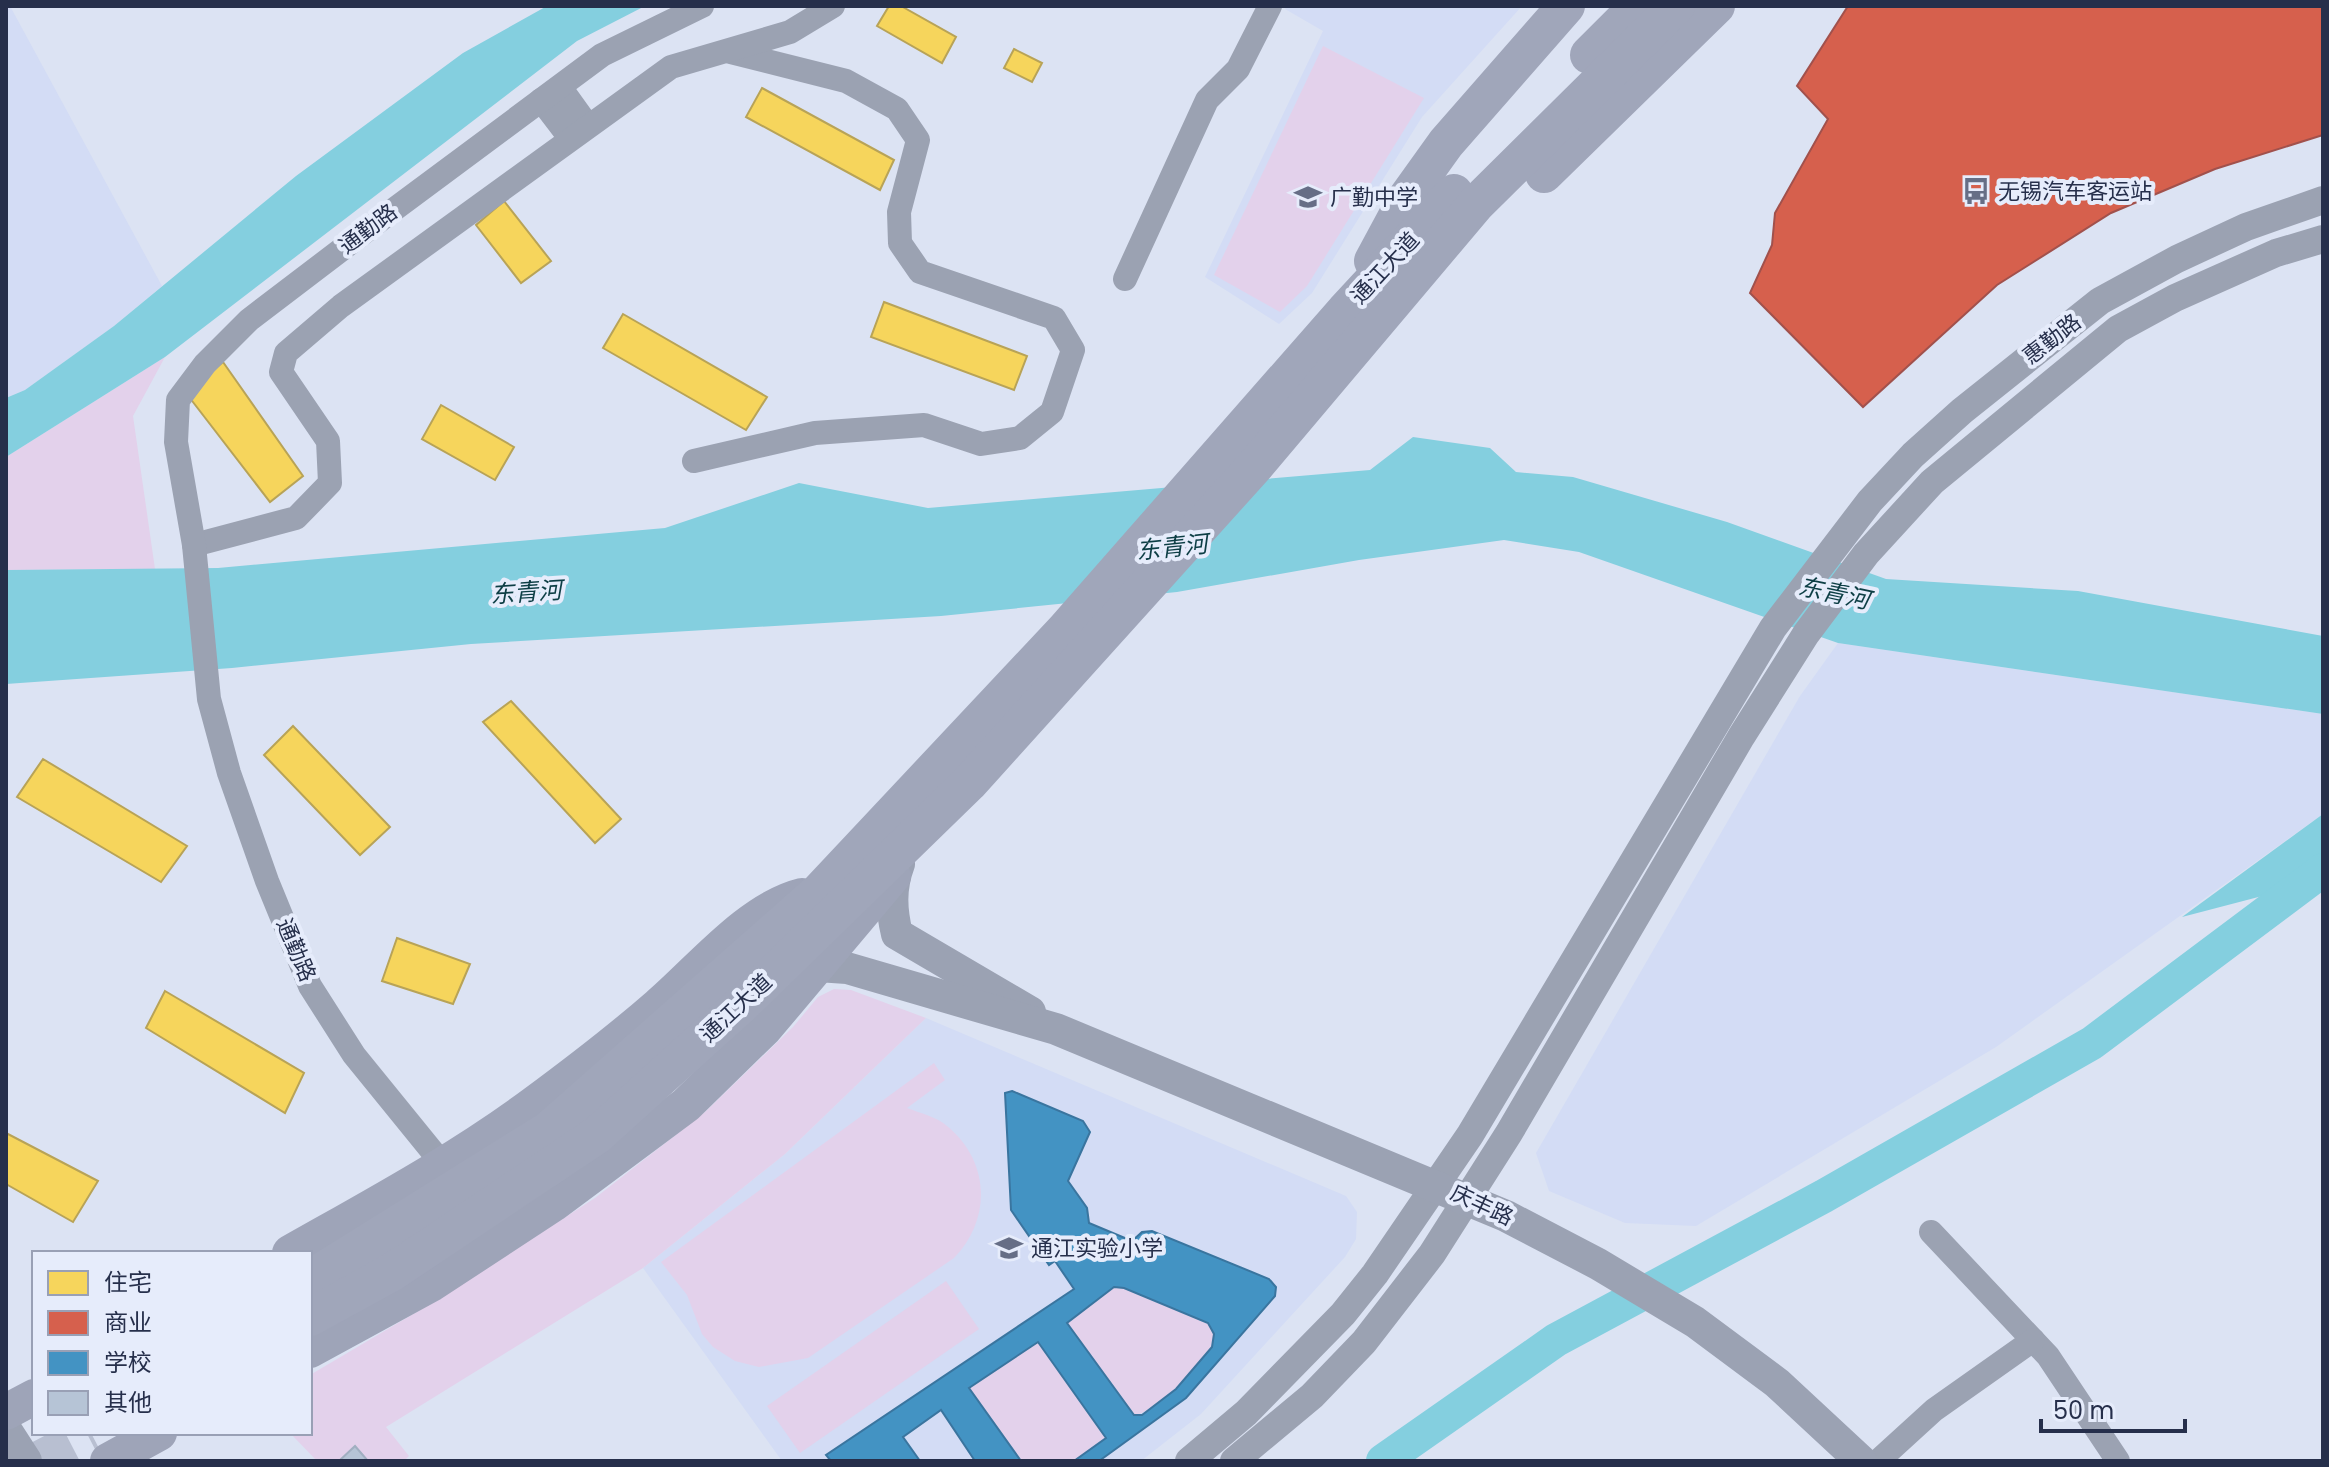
<svg xmlns="http://www.w3.org/2000/svg" width="2329" height="1467" font-family="Poppins,'Noto Sans SC',sans-serif">
<rect width="100%" height="100%" fill="#dce3f3"/>
<g fill="#d3dcf5">
<path d="M6,6H10L162,286L114,326L25,390L6,398Z"/>
<path d="M1287,6H1522L1422,117L1312,293L1279,324L1205,277L1323,31L1285,9Z"/>
<path d="M1838,643L2323,714V814L1996,1047L1696,1226L1625,1223L1549,1191L1536,1153L1800,696Z"/>
<path d="M926,1018L1346,1196L1357,1212L1356,1239L1345,1257L1201,1414L1141,1461H782L643,1268L785,1154Z"/>
</g>
<g fill="#e3d1eb">
<path d="M1323,46L1424,98L1307,286L1280,312L1214,275Z"/>
<path d="M165,357L133,416L155,569L6,570V457Z"/>
<path d="M834,989L851,990L926,1018L785,1154L643,1268L386,1427L409,1456L404,1461H317L290,1433H310V1375L442,1297L595,1198L705,1112L793,1027L818,997Z"/>
<path d="M934,1063L945,1080L907,1108C920,1113 937,1117 947,1126C990,1161 992,1219 954,1258L808,1358L759,1367L735,1361L713,1347L702,1334L687,1295L661,1262Z"/>
<path d="M946,1281L979,1329L800,1453L767,1406Z"/>
<path d="M1114,1287L1124,1288L1208,1323C1213,1331 1216,1339 1211,1348C1202,1366 1154,1414 1134,1415L1067,1323Z"/>
<path d="M1038,1342L1106,1438L1074,1461H1021L969,1388Z"/>
</g>
<g fill="#84cfdf">
<path d="M547,6H645L577,41L165,357L6,457V398L25,390L114,326L296,176L463,53Z"/>
<path d="M1413,437L1490,448L1516,472L1573,477L1727,522L1886,579L2078,591L2323,636V714L1838,643L1579,552L1504,540L1359,560L1177,592L941,616L471,644L232,668L6,684V570L218,568L665,528L799,483L928,508L1370,470Z"/>
<path d="M2323,814V880L2182,917Z"/>
</g>
<g fill="#f6d55c" stroke="#b8a357" stroke-width="2">
<path d="M889,6H901L956,37L942,63L877,26Z"/>
<path d="M1014,49L1042,63L1032,82L1004,68Z"/>
<path d="M762,88L894,160L880,190L746,117Z"/>
<path d="M504,201L551,261L521,283L476,225Z"/>
<path d="M884,302L1027,356L1014,390L871,337Z"/>
<path d="M623,314L767,397L746,430L603,348Z"/>
<path d="M223,362L303,476L270,502L186,393Z"/>
<path d="M441,405L514,447L495,480L422,439Z"/>
<path d="M511,701L621,819L595,843L483,722Z"/>
<path d="M293,726L390,827L360,855L264,755Z"/>
<path d="M43,759L187,846L161,882L17,797Z"/>
<path d="M397,938L470,964L453,1004L382,981Z"/>
<path d="M165,991L304,1073L285,1113L146,1028Z"/>
<path d="M6,1133L98,1181L73,1222L6,1184Z"/>
</g>
<path fill="#d6604d" stroke="#a1514c" stroke-width="2" d="M1848,6H2323V135L2215,169L2111,213L1997,285L1863,407L1750,293L1772,245L1775,213L1828,119L1797,86Z"/>
<path fill="#4393c3" stroke="#3a759f" stroke-width="2" fill-rule="evenodd" d="M1012,1091L1083,1121L1090,1132L1068,1181L1087,1208L1089,1223L1132,1241L1142,1232L1152,1231L1269,1279L1276,1287L1275,1296L1186,1398L1099,1461H1074L1106,1438L1038,1342L969,1388L1021,1461H975L941,1410L903,1437L920,1461H831L826,1455L1074,1289L1055,1261L1049,1265L1011,1210L1005,1093ZM1114,1287L1124,1288L1208,1323L1214,1334L1212,1347L1176,1389L1142,1415H1134L1067,1323Z"/>
<g fill="none" stroke-linecap="round" stroke-linejoin="round">
<path stroke="#84cfdf" stroke-width="34" d="M1383,1461L1556,1340L1824,1196L2092,1043L2323,870"/>
</g>
<path fill="#b6c4d6" stroke="#a1afc1" stroke-width="2" d="M355,1446L368,1461H339Z"/>
<g fill="none" stroke-linecap="round" stroke-linejoin="round">
<path stroke="#b8bfd1" stroke-width="38" stroke-dasharray="38 19" stroke-linecap="butt" d="M37,1461L91,1433"/>
<g stroke="#9ba2b2" stroke-width="24">
<path d="M560,87L588,126"/>
<path d="M541,100L570,138"/>
<path d="M1125,279L1207,100L1238,69L1270,6"/>
<path d="M694,461L815,433L924,425L981,444L1020,438L1052,412L1073,350L1054,318L920,272L900,243L899,212L918,140L897,109L846,81L731,52"/>
<path d="M194,545L296,518L330,483L328,441L281,372L286,353L341,306L671,67L790,32L833,6"/>
<path d="M445,1167L354,1055L310,986L267,881L229,773L209,699L194,545L176,442L178,400L205,364L249,320L396,208L602,55L702,6"/>
<path d="M1931,1232L2048,1356L2118,1461"/>
<path d="M1878,1461L1934,1410L2033,1340"/>
</g>
<g stroke="#9ba2b2" stroke-width="28">
<path d="M1189,1461L1246,1413L1343,1314L1375,1274L1470,1135L1773,628L1870,501L1913,455L1962,411L2100,301L2177,259L2246,227L2323,200"/>
<path d="M1234,1461L1312,1396L1364,1342L1432,1254L1509,1133L1741,737L1806,634L1866,554L1932,482L2118,329L2175,298L2276,253L2323,239"/>
</g>
<g stroke="#9ba2b3" stroke-width="32">
<path d="M899,864C890,888 891,910 897,934L1030,1012"/>
<path d="M798,972L818,966L847,968L1056,1029L1506,1216L1598,1264L1695,1322L1777,1383L1861,1461"/>
<path d="M6,1430L26,1461"/>
</g>
<g stroke="#9ea4b8" stroke-width="36">
<path d="M290,1253C373,1206 457,1161 534,1104C576,1073 619,1040 658,1006C699,971 749,909 802,896"/>
<path d="M310,1350L431,1284L553,1204L686,1105L765,1028L893,876"/>
<path d="M6,1412L34,1397"/>
<path d="M108,1461L159,1433"/>
</g>
<g stroke="#a0a6ba" stroke-width="38">
<path d="M1589,55L1638,6"/>
<path d="M1544,174L1716,6"/>
<path d="M1373,261L1408,196L1446,143L1566,6"/>
<path d="M310,1279L549,1130L819,892L1065,630L1345,311L1454,193"/>
<path d="M310,1317L392,1272L597,1135L743,1003L969,783L1254,467L1476,204L1676,6"/>
</g>
</g>
<defs>
<g id="bus-bare" transform="scale(2.16)"><path d="M-5-6H5V4H4V6H2V4H-2V6H-4V4H-5ZM-3.5-4V0h7V-4ZM-3.5 1.2v1.5H-2V1.2ZM2 1.2v1.5H3.5V1.2Z" fill="#666e86" stroke="#e6ecfb" stroke-width="2.5" paint-order="stroke"/></g>
<g id="school-bare" transform="scale(2.16)"><path d="M0-5L7-2L0 1L-7-2ZM-4 1L0 2.5L4 1V4Q0 6-4 4Z" fill="#666e86" stroke="#e6ecfb" stroke-width="2.5" paint-order="stroke"/></g>
</defs>
<g fill-rule="evenodd">
<use href="#bus-bare" x="1976" y="191"/>
<use href="#school-bare" x="1308" y="197"/>
<use href="#school-bare" x="1009" y="1248"/>
</g>
<g text-anchor="middle" dominant-baseline="central" stroke-width="8" stroke-linejoin="round" paint-order="stroke">
<g font-size="22" fill="#262f4b" stroke="#e6ecfb" text-anchor="start">
<text x="1998" y="191">无锡汽车客运站</text>
<text x="1330" y="197">广勤中学</text>
<text x="1031" y="1248">通江实验小学</text>
</g>
<g font-size="22" fill="#262f4b" stroke="#e6ecfb">
<text transform="translate(368 229) rotate(-37)">通勤路</text>
<text transform="translate(1385 268) rotate(-47)">通江大道</text>
<text transform="translate(2052 339) rotate(-38)">惠勤路</text>
<text transform="translate(296 950) rotate(67)">通勤路</text>
<text transform="translate(736 1008) rotate(-43)">通江大道</text>
<text transform="translate(1482 1205) rotate(25)">庆丰路</text>
</g>
<g font-size="24" font-style="italic" fill="#0d3e45" stroke="#e6ecfb">
<text transform="translate(1172 547) rotate(-6)">东青河</text>
<text transform="translate(526 592) rotate(-4)">东青河</text>
<text transform="translate(1834 593) rotate(12)">东青河</text>
</g>
</g>
<rect width="2329" height="1467" fill="none" stroke="#262f4b" stroke-width="16"/>
<rect x="32" y="1251" width="280" height="184" fill="#e6ecfb" stroke="#99a0b5" stroke-width="2"/>
<rect x="48" y="1271" width="40" height="24" fill="#f6d55c" stroke="#99a0b5" stroke-width="2"/>
<text x="104" y="1291" font-size="24" fill="#262f4b">住宅</text>
<rect x="48" y="1311" width="40" height="24" fill="#d6604d" stroke="#99a0b5" stroke-width="2"/>
<text x="104" y="1331" font-size="24" fill="#262f4b">商业</text>
<rect x="48" y="1351" width="40" height="24" fill="#4393c3" stroke="#99a0b5" stroke-width="2"/>
<text x="104" y="1371" font-size="24" fill="#262f4b">学校</text>
<rect x="48" y="1391" width="40" height="24" fill="#b6c4d6" stroke="#99a0b5" stroke-width="2"/>
<text x="104" y="1411" font-size="24" fill="#262f4b">其他</text>
<path d="M2041 1419v12h144v-12" fill="none" stroke="#262f4b" stroke-width="4"/>
<text x="2053" y="1419" font-size="24" fill="#262f4b" stroke="#e6ecfb" stroke-width="6" paint-order="stroke">50 m</text>
</svg>
